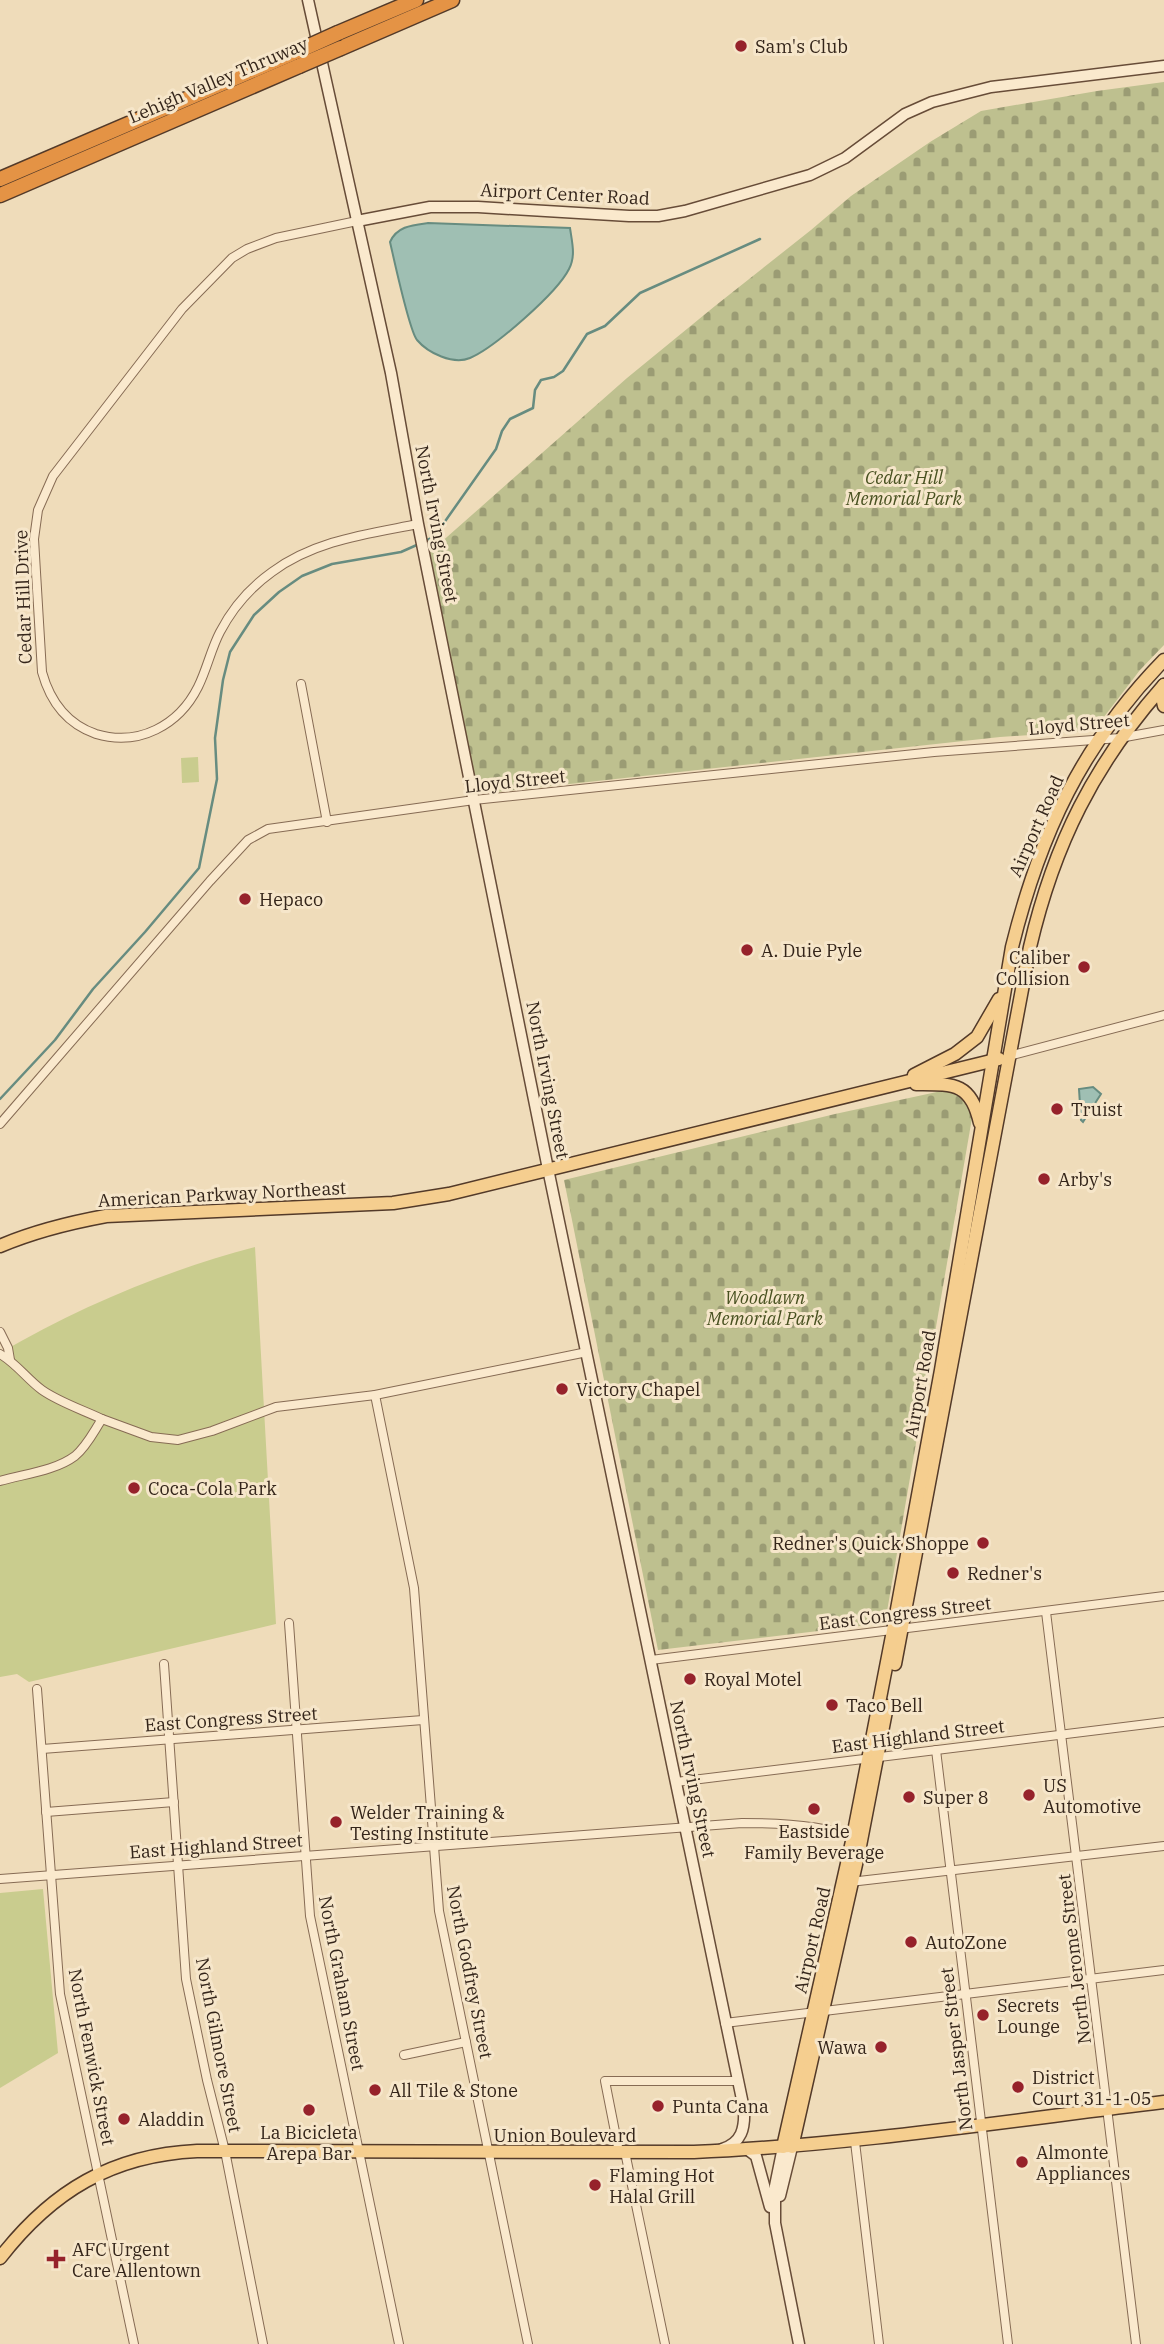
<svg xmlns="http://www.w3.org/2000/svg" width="1164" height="2344" font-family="'IBM Plex Serif',serif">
<defs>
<pattern id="cemetery-stones" width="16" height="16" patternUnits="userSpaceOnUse" patternTransform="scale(1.75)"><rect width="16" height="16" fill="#bec08f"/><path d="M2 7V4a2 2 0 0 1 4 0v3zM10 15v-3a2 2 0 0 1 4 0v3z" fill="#9b9c74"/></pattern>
</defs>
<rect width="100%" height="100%" fill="#efdcba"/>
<g fill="url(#cemetery-stones)">
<path d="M1164,82V645L1140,670L1097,726L1088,731L1000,737L488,793L476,786L430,552L627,378L715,306L811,230L851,196L930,142L981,111L1097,91Z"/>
<path d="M946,1090L968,1101L972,1118L885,1623L658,1650L564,1180L835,1114Z"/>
</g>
<g fill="#c9cc8e">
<path d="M198,757L199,782L182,783L181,758Z"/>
<path d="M255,1247L276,1624L29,1682L17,1674L0,1677V1353C79,1307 167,1270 255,1247Z"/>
<path d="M43,1889L58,2053L0,2088V1893Z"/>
</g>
<g fill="#9fbfb3" stroke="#678c80" stroke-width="2">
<path d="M428,223L570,228C572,242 576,256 569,269C557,293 494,348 470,358C453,365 428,353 417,340C409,330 394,259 390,242C397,226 413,225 428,223Z"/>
<path d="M1093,1087L1101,1094L1083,1122L1081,1120L1079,1089Z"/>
</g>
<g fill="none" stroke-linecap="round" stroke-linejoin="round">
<g stroke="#678c80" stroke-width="2.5">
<path d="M425,541L434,537L496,449L502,431L510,419L533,408L535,390L541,380L554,377L563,371L587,334L605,326L640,293L760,239"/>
<path d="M0,1099L55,1040L93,989L145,932L199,868L217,779L215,738L223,680L230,652L254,615L279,592L302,576L332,564L401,552L419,544"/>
</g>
<g stroke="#866b54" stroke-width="10">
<g id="street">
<path d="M357,221L276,238L247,249L232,258L182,309L53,476L38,510L34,539L42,672C50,701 67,724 96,734C139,747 179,725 198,687C207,669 211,649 220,632C232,609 251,587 272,572C315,540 368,534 418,524"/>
<path d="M301,684L327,822"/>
<path d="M1009,1056L1164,1015"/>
<path d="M0,1124L210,881L248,840L268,829L474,800L934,752L1120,738L1164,730"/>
<path d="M0,1332L8,1348L10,1360"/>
<path d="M0,1354C16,1363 27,1379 42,1390C59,1402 83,1410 102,1419C94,1431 87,1446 75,1456C55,1471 24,1474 0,1481"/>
<path d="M375,1395L414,1588L439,1911L528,2344"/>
<path d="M102,1419L151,1437L178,1440L212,1431L276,1407L375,1395L587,1352"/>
<path d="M1046,1612L1136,2344"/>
<path d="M289,1623L310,1916L399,2344"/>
<path d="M651,1660L1164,1596"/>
<path d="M164,1664L186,1979L207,2080L225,2151L263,2344"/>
<path d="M37,1689L60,1994L134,2344"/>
<path d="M42,1749L423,1720"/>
<path d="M936,1750L1008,2344"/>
<path d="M676,1782L1164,1722"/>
<path d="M46,1812L174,1802"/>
<path d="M0,1879L742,1823C775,1823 822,1825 853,1837"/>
<path d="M850,1882L1164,1846"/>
<path d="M725,2023L1164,1970"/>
<path d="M404,2055L466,2042"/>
<path d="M855,2142L879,2344"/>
<path d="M619,2152L605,2081H737"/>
<path d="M625,2152L665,2344"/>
</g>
</g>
<g stroke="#674c38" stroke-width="13">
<g id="secondary">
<path d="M308,0L391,373L418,524L548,1169L744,2109C745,2128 742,2143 722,2149"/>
<path d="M357,221L430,207H478L629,216H658L685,211L810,175L845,158L905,114L932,102L991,87L1164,66"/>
<path d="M783,2147L775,2186V2223L799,2344"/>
<path d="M748,2150L756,2156L770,2207"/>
<path d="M780,2196L792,2147"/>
</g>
</g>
<g stroke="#533a29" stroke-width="15">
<g id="primary">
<path d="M1164,685L1162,697L1164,706"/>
<path d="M914,1075L955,1054L977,1037L999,999"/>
<path d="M916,1084C953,1084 971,1082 980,1123"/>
<path d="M0,1246C35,1231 68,1223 106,1216L393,1203L449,1194L999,1059"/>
<path d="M895,1664L1030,947C1054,844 1094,764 1164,685"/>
<path d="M783,2147L853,1837L893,1631L941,1370L1012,947C1040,834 1082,744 1164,660"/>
<path d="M792,2147L859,1851L887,1706"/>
<path d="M0,2258C52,2191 112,2155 197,2151L694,2152C852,2145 1007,2121 1164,2102"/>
</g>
</g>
<g stroke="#533a29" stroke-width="17">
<g id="highway">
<path d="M338,33L416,0"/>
<path d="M341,48L452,0"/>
<path d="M0,179L296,52"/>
<path d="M0,195L299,66"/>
</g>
</g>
<use href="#street" stroke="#fae9cd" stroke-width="8"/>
<use href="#secondary" stroke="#fae9cd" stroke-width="10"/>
<use href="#primary" stroke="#f5ce8f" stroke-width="12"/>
<use href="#highway" stroke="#e49345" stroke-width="14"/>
<g stroke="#533a29" stroke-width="17" stroke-linecap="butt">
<g id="highway-bridge">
<path d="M296,52L338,33"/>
<path d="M299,66L341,48"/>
</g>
</g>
<use href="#highway-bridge" stroke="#e49345" stroke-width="14"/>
</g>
<g fill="#96222b" stroke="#f6e6ca" stroke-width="2.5">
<circle cx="741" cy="46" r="7"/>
<circle cx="245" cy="899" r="7"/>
<circle cx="747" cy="950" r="7"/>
<circle cx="1084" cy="967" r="7"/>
<circle cx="1057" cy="1109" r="7"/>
<circle cx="1044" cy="1179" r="7"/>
<circle cx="562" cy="1389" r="7"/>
<circle cx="134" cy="1488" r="7"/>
<circle cx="983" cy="1543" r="7"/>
<circle cx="953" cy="1573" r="7"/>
<circle cx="690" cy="1679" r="7"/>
<circle cx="832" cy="1705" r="7"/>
<circle cx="1029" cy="1795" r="7"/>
<circle cx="909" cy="1797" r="7"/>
<circle cx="814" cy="1809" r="7"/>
<circle cx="336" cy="1822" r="7"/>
<circle cx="911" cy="1942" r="7"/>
<circle cx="983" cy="2015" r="7"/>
<circle cx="881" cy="2047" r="7"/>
<circle cx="1018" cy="2087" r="7"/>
<circle cx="375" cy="2090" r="7"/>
<circle cx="658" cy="2106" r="7"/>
<circle cx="309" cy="2110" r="7"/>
<circle cx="124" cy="2119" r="7"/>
<circle cx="1022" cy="2162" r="7"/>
<circle cx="595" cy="2185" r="7"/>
<path d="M52.5 2248.5h7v7h7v7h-7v7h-7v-7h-7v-7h7z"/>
</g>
<g text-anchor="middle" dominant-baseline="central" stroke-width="6" stroke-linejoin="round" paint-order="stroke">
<g font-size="18" fill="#34251a" stroke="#f6e6ca" text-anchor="start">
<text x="755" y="46">Sam's Club</text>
<text x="259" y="899">Hepaco</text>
<text x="761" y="950">A. Duie Pyle</text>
<text x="1070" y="957" text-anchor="end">Caliber<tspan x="1070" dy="21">Collision</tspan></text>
<text x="1071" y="1109">Truist</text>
<text x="1058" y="1179">Arby's</text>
<text x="576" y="1389">Victory Chapel</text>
<text x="148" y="1488">Coca-Cola Park</text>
<text x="969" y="1543" text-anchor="end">Redner's Quick Shoppe</text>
<text x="967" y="1573">Redner's</text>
<text x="704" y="1679">Royal Motel</text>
<text x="846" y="1705">Taco Bell</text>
<text x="1043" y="1785">US<tspan x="1043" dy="21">Automotive</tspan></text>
<text x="923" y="1797">Super 8</text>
<text x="350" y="1812">Welder Training &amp;<tspan x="350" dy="21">Testing Institute</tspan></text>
<text x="814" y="1831" text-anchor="middle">Eastside<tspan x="814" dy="21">Family Beverage</tspan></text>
<text x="925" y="1942">AutoZone</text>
<text x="997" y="2005">Secrets<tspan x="997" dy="21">Lounge</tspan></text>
<text x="867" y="2047" text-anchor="end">Wawa</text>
<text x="1032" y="2077">District<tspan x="1032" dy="21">Court 31-1-05</tspan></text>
<text x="389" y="2090">All Tile &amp; Stone</text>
<text x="672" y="2106">Punta Cana</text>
<text x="138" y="2119">Aladdin</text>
<text x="309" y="2132" text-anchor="middle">La Bicicleta<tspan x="309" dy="21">Arepa Bar</tspan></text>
<text x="1036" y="2152">Almonte<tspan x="1036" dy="21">Appliances</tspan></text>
<text x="609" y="2175">Flaming Hot<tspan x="609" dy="21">Halal Grill</tspan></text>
<text x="72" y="2249">AFC Urgent<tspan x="72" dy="21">Care Allentown</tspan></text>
</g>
<g font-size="18" fill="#34251a" stroke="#f6e6ca">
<text transform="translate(218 80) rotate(-23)">Lehigh Valley Thruway</text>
<text transform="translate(565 194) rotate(3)">Airport Center Road</text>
<text transform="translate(437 524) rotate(79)">North Irving Street</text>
<text transform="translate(23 597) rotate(-92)">Cedar Hill Drive</text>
<text transform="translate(1079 724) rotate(-5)">Lloyd Street</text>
<text transform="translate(515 781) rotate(-6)">Lloyd Street</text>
<text transform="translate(1036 826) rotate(-66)">Airport Road</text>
<text transform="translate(548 1080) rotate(79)">North Irving Street</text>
<text transform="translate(222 1194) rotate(-3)">American Parkway Northeast</text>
<text transform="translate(920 1384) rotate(-80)">Airport Road</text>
<text transform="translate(905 1613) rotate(-7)">East Congress Street</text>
<text transform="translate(231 1719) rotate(-4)">East Congress Street</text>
<text transform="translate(918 1736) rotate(-7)">East Highland Street</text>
<text transform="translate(693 1779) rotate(78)">North Irving Street</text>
<text transform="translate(216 1846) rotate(-4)">East Highland Street</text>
<text transform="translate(812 1940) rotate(-77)">Airport Road</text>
<text transform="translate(1074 1959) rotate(-97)">North Jerome Street</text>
<text transform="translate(470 1972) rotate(79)">North Godfrey Street</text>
<text transform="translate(342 1983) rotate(79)">North Graham Street</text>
<text transform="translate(219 2045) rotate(79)">North Gilmore Street</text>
<text transform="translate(956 2049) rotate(-97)">North Jasper Street</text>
<text transform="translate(92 2057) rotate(79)">North Fenwick Street</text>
<text x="565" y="2135">Union Boulevard</text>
</g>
<g font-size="18" font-style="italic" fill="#485120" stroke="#f6e6ca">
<text x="904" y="477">Cedar Hill<tspan x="904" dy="21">Memorial Park</tspan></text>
<text x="765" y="1297">Woodlawn<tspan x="765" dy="21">Memorial Park</tspan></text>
</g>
</g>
</svg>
